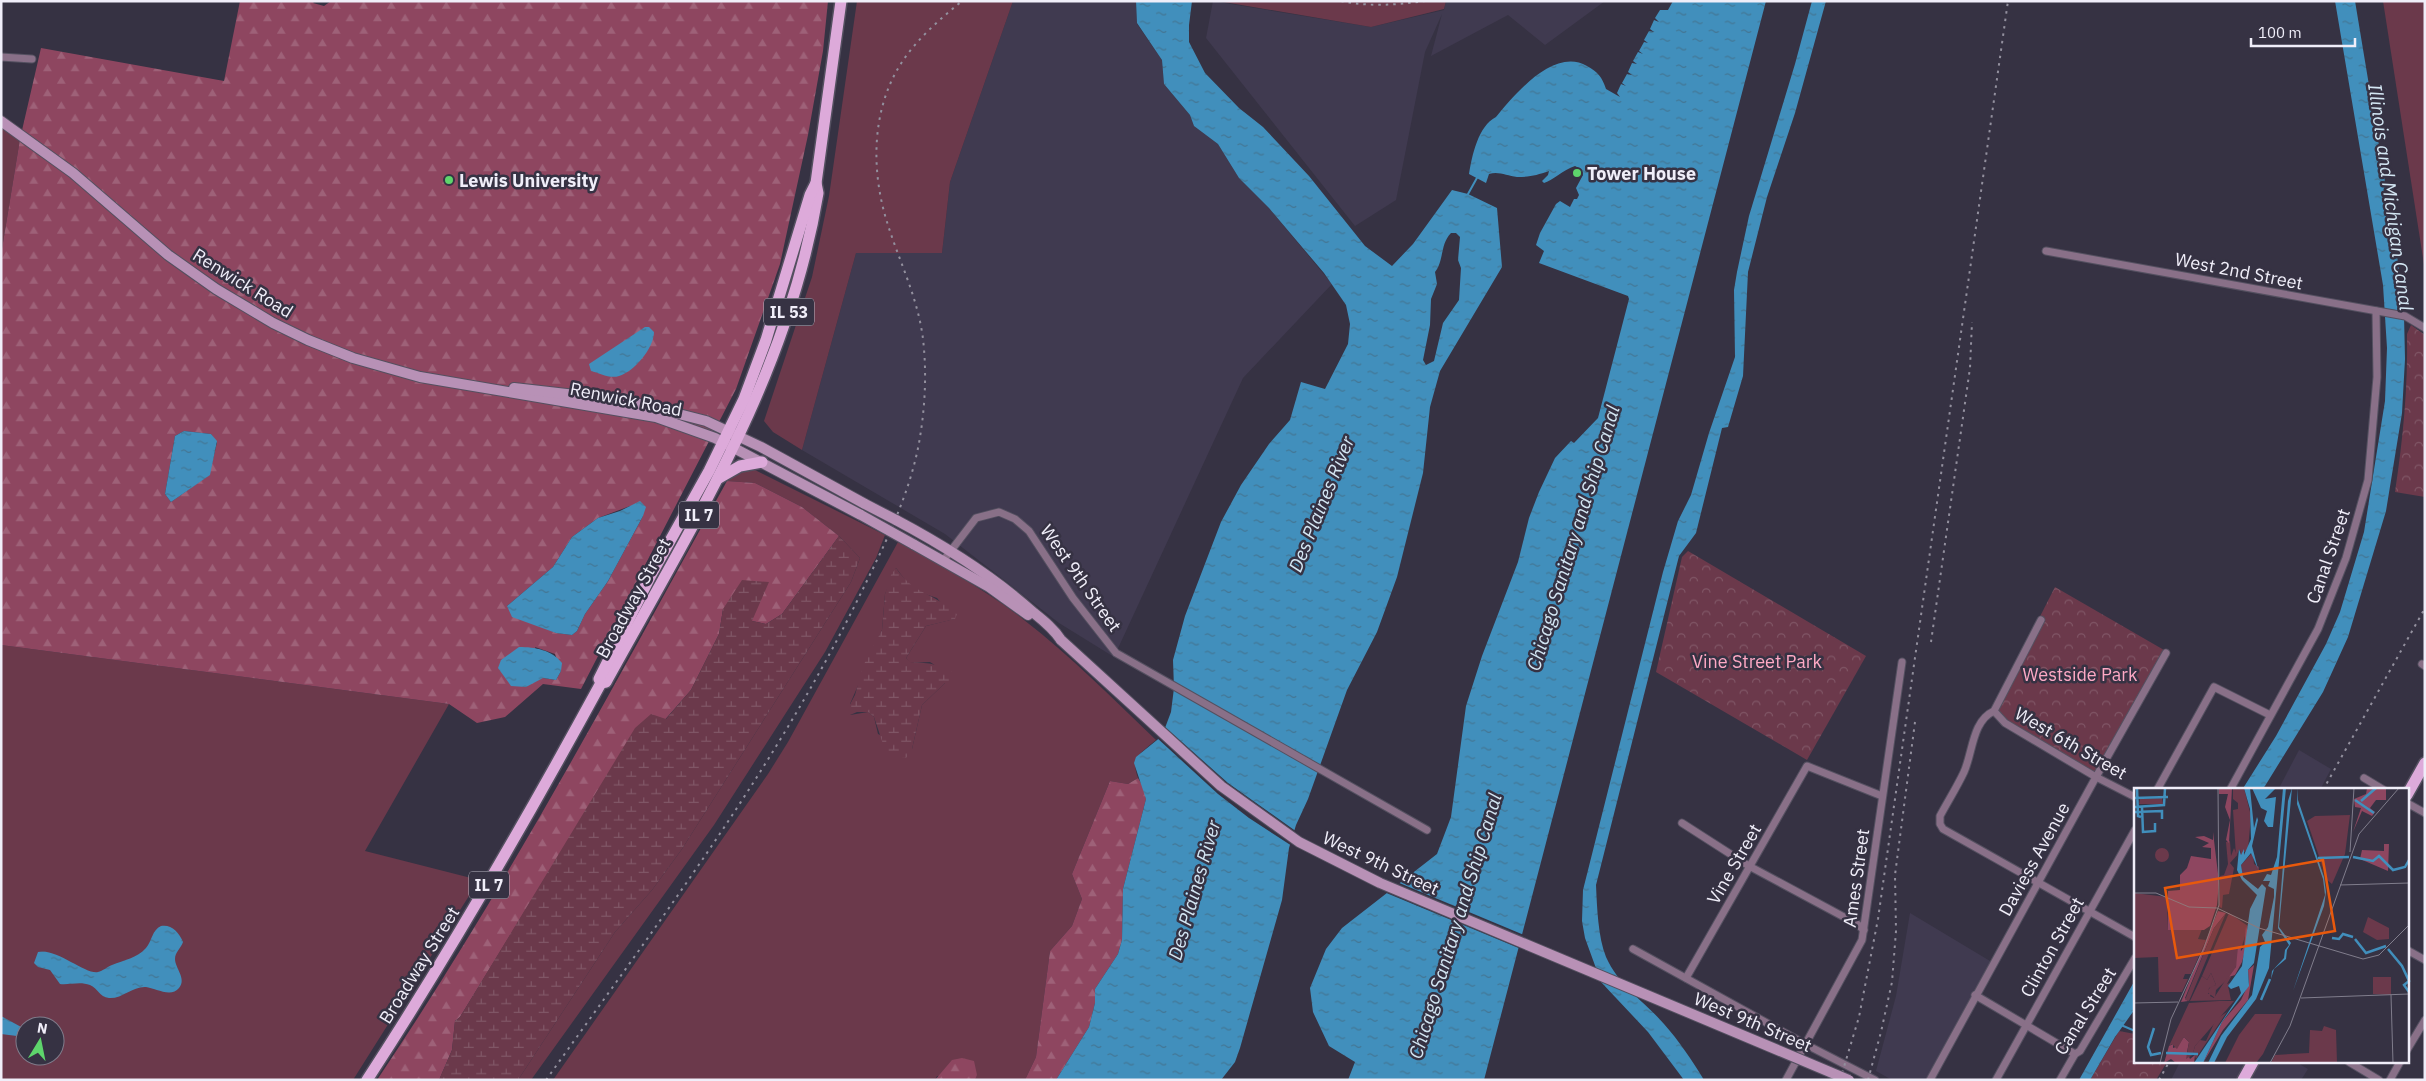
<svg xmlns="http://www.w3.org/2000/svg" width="2426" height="1081" font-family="'IBM Plex Sans',sans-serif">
<defs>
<pattern id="forest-firs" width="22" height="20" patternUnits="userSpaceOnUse" patternTransform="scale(1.25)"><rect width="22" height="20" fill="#8e4660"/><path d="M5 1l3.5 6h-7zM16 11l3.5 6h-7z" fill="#9e6178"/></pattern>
<pattern id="wetland-marsh" width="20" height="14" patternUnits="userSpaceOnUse" patternTransform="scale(1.25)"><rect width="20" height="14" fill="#6b394b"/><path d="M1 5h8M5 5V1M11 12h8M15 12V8" fill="none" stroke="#805666"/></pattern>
<pattern id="park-crowns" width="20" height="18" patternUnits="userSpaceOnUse" patternTransform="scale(1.25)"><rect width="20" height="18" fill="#6b394b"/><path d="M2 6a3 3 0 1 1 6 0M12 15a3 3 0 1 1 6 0" fill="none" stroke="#805666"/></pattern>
<pattern id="water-ripples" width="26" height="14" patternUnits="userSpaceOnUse" patternTransform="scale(1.25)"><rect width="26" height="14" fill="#418fbc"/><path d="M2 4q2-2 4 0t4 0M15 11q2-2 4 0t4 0" fill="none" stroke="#437694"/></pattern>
</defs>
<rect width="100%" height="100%" fill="#363243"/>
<g fill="#403a50">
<path d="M1013,1H1136L1137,24L1162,60L1164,84L1190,115L1194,126L1218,144L1239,178L1269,208L1332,284L1243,378L1114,657L1059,623L945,534L802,450L856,253H942L950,182Z"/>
<path d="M1213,1L1371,27L1444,10L1446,1H1605L1545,45L1508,15L1431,56L1442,14L1425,52L1396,200L1355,226L1206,38Z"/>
<path d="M2299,750L2331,769L2320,790H2278Z"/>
<path d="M1910,913L1995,964L1932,1080H1892L1876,1071L1896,996Z"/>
<path d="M2180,1062H2296L2308,1069L2301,1080H2171Z"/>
</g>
<g fill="#6b394b" fill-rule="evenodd">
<path d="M857,1H1013L950,182L942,253H856L802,450L773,432L764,421L812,277L829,196Z"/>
<path d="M1218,1H1446L1444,9L1371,27Z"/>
<path d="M2383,1H2425V271Z"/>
<path d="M1,128L20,139L1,255Z"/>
<path d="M753,469L885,535L876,558L825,652L714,825L531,1080H518L615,932L652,890L682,849L851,582L860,558L839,536L802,507L755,483L727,481L736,471Z"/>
<path d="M898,542C941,566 985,589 1024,620C1071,656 1113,699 1156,740C1141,753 1130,757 1138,778L1128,784L1110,781L1072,874L1082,899L1072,926L1050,951L1036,1057L1025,1080H975L977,1074L937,1076L935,1080H553L768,774L788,742ZM896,568L909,585L919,592L937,598L954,619L926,626L906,658L910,663L930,662L962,683H945L922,705L912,749L878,734L874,717L868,712L850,715V704L882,630L885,594Z"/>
<path d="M1,645L449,704L365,851L479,880L353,1080H1ZM25,1026H55V1056H25Z"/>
</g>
<g fill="url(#forest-firs)" fill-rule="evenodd">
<path d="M240,1H315L313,3L324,6L331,1H828L823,51L808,135L780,264L736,389L581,689L543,684L505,717L477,723L449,704L1,645V255L20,139L41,48L224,81ZM184,431L211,434L217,443L209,475L171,502L165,494L175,436ZM630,506L643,516L608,581L585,614L577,631L572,635L556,633L507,606L553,567L572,537L598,518ZM535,647L555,654L561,671L556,680L543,678Z"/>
<path d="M727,481L755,483L802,507L839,536L782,614L766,624L752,621L723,609L719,634L691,690L589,806L460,1017L455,1021L452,1050L439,1080H377C506,888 615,683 727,481Z"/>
<path d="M1138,778L1144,788L1146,799L1123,889L1122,940L1118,954L1095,989V1003L1089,1027L1056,1080H1025L1036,1057L1050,951L1072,926L1082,899L1072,874L1110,781L1128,784Z"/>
<path d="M962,1058L974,1061L977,1075L975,1080H935L952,1060Z"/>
</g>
<g fill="url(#wetland-marsh)">
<path d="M839,536L860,558L851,582L682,849L652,890L615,932L518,1080H439L452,1050L455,1021L460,1017L635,728L651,714L666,719L691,690L719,634L723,609L742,580L769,582L752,621L766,624L782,614Z"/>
<path d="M896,568C914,595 935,593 957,614L955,619L926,626L906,658L911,663C934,662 942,666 962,678V683H945L922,705L912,749L906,758L896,756L885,750L874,717L868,712H857L850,715L847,710L855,695L863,666L882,630L885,594L891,575Z"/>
</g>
<g fill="url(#park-crowns)">
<path d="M2411,325L2425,335V497L2395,492C2403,439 2408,388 2407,334Z"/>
<path d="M1688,551L1866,656L1807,760L1656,672L1682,557Z"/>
<path d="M2055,587L2164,650L2091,778L1990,715Z"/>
<path d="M2119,1031L2135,1034V1062H2167L2156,1080H2090Z"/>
</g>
<g fill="url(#water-ripples)" fill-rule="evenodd">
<path d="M1136,1H1192L1189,25V42L1205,73L1239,108L1263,127L1309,176L1365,246L1392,266L1413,244L1452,190L1468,194L1497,208L1502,267L1440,371L1430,407L1423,473L1397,577L1377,632L1347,690L1308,799L1296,825L1289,848L1282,900L1240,1048L1235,1062L1221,1080H1056L1089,1027L1095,1003V989L1118,954L1122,940L1123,889L1146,799L1134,763L1136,757L1162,736L1171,712L1174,688L1173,660L1185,616L1221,522L1241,485L1269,444L1290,420L1301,382L1325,389L1348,344L1350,324L1346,305L1324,273L1269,208L1239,178L1218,144L1194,126L1190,115L1164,84L1162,60L1137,23ZM1451,233H1456L1460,237L1458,260L1461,268L1459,300L1443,323L1434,361L1426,365L1423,360L1430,325L1431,299L1437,284L1435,272C1444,261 1440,244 1451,233Z"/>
<path d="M1673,1H1766L1484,1080H1348L1355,1062L1329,1046L1313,1012L1310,988L1326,949L1342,928L1437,854L1451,817L1466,706L1482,656L1518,562L1529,518L1539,492L1555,458L1571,441L1574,443L1598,418L1629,299L1628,296L1539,263L1544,251L1536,245L1540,233L1556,204L1560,201L1570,207L1574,199H1577L1579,195L1576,188L1583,175L1581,169L1575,166C1563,170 1552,181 1544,183L1542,181L1548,175L1549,171C1537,175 1531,177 1517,177C1507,176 1499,171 1489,174L1486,183L1469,174C1472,156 1478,126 1496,117C1515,94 1554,47 1587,66C1598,72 1602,77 1606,89L1620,97L1617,93L1621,84L1626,86L1622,83L1627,74L1632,75L1628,72L1632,63L1637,64L1633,61L1638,52L1643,54L1639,51L1644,42L1648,43L1644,40L1649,31L1654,32L1650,29L1654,20L1659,22L1655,18L1660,10H1668Z"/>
<path d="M1812,1H1826L1795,113L1767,197L1748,272L1743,376L1728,427L1722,428L1696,533L1679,556L1596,885C1597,907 1598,937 1606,957C1619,986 1644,1001 1664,1024C1679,1041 1692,1060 1704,1080H1684L1648,1032L1601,982L1585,938L1582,921L1583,890L1663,572L1678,521L1691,495L1709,433L1735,357L1734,290L1737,272L1749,216L1795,64Z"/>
<path d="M2335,1H2355L2397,254L2404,315L2405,359L2402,413L2386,511L2348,637L2323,692L2265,786L2261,790H2242L2276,736L2326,644L2340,612L2364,532L2385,401L2387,348L2383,285Z"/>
<path d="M645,327H649L654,332C654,348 634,372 619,376C610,379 599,373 591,371L589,364Z"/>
<path d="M184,431L211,434L217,441L210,475L171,502L165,494L175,436Z"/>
<path d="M640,501L646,507L643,516L608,581L585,614L577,631L572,635L556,633L512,617L507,606L553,567L572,537L598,518L620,511Z"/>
<path d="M519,647C535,647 552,650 562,663L561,671L556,680L543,678L526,687L511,686L498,668L501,660Z"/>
<path d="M161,926C171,924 179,932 183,942C181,948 175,952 175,959C175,968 187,979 179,988C171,998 155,988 146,987C133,986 122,999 109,998C99,997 98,988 90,985C80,981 70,985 60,984L50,970L38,967L34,963L38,952C55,947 86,975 98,972C103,971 107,967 112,965C124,960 137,958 146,948C152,941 152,930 161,926Z"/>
<path d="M2135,980V1009L2115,1037L2090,1080H2079Z"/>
<path d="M1,1016L23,1028L25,1037L1,1034Z"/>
</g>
<g fill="#363243">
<path d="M1164,726L1228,783L1297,832L1292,846L1249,818L1218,794L1156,737Z"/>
<path d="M1397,882L1524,935L1521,949L1384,892Z"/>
</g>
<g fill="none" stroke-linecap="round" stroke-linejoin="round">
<g stroke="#418fbc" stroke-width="2">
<path d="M1468,194L1478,176"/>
<path d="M2121,1025L2135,1031"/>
</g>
<g stroke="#545060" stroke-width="9">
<g id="street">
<path d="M1,57L32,59"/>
<path d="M2046,251L2405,316L2425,328"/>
<path d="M943,561L976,518L999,512L1015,519L1029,531L1073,598L1116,653L1427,830"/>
<path d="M2041,620L1994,711C1972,721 1973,752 1964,772C1957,787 1948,801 1940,816V824L1943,829L2135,937"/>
<path d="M2422,664L2425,666"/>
<path d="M1994,711L2005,723L2096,777L2135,797"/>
<path d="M2364,778L2384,790"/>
<path d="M2157,790L2214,687L2270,715"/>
<path d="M2230,790L2318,629L2346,558L2368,480L2377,377L2376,311"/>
<path d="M2407,803L2425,813"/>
<path d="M1682,823L1749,866L1857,924L1864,930"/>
<path d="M1633,949L1805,1044L1875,1080"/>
<path d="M2407,950L2425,960"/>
<path d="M1686,978L1807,766L1882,796"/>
<path d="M1975,995L2075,1054"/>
<path d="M2407,1050L2425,1020"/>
<path d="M2349,1062L2379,1080"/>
<path d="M1786,1080L1862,940L1902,662"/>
<path d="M1930,1080L2096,777L2166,653"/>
<path d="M1996,1080L2135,830"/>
<path d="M2060,1080L2075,1054L2080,1051L2135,958"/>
<path d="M2390,1080L2400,1062"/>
</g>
</g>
<g stroke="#545060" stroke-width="12">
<g id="secondary">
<path d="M1,121L73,173L168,255L216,289L273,323L308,340L353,358L420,377L656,417L715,438L861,515"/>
<path d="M514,388L628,401L706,421L761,447L865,504"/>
<path d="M896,520C945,546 993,576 1034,613C1044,621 1054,629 1061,640"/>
<path d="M913,544L989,587L1028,615"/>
</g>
</g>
<g stroke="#545060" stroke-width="14">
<g id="primary">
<path d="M719,478L740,466L762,462"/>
<path d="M601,683L606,682C693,524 788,375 818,193L816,183"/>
<path d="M2407,795L2425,763"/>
<path d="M367,1080C451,951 527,819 601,683L599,679L651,575L709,471L744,399L766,340L810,195L816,183L841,1"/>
<path d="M2243,1080L2253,1062"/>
</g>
</g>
<use href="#street" stroke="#897088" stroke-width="7"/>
<use href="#secondary" stroke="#b891b6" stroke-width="10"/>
<use href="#primary" stroke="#ddaada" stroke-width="11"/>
<g stroke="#93909e" stroke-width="2" stroke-dasharray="2.5 5" stroke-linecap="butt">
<path d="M1341,1C1370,7 1396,5 1425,1"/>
<path d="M1931,642L1970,368L1972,322"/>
<path d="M2323,790L2425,608"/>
<path d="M546,1080C658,923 774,770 859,597C883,548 909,497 919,443C925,409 927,374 923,339C918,298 899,261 887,222C871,171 871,109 902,62C917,39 940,19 962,1"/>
<path d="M1840,1080L1859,1017L1878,919L2008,1"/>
<path d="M1868,1080L1881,1032L1892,982L1896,931L1895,875L1915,722"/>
<path d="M2159,1080L2169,1062"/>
</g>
<g stroke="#545060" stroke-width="12" stroke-linecap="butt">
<g id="secondary-bridge">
<path d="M865,504L896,520"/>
<path d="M861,515L913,544"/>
<path d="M1061,640L1221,786L1299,842L1380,883L1849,1080"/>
</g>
</g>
<use href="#secondary-bridge" stroke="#b891b6" stroke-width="10"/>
</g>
<g fill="#5ed56c" stroke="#363243" stroke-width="2">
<circle cx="1577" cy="173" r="5"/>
<circle cx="449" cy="180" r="5"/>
</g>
<g text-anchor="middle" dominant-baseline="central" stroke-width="5" stroke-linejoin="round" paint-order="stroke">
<g fill="#363243" stroke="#b8b6c2" stroke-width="1">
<rect x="764" y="298.5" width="50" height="27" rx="4"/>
<rect x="679" y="501.5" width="40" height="27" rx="4"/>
<rect x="469" y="871.5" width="40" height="27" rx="4"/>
</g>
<g font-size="16" font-weight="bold" fill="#f0eef9">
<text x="789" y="312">IL 53</text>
<text x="699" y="515">IL 7</text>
<text x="489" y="885">IL 7</text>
</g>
<g font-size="18" font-weight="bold" fill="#f0eef9" stroke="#363243" text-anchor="start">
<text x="1587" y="173">Tower House</text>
<text x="459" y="180">Lewis University</text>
</g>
<g font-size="18" fill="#f0eef9" stroke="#363243">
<text transform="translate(2239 271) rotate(11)">West 2nd Street</text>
<text transform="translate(243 283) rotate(32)">Renwick Road</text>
<text transform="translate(626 399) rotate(11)">Renwick Road</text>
<text transform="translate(2328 556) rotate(-71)">Canal Street</text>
<text transform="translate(1081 578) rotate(55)">West 9th Street</text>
<text transform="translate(633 598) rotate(-61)">Broadway Street</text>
<text transform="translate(2071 743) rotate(30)">West 6th Street</text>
<text transform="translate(2034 859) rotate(-61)">Daviess Avenue</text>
<text transform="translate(1381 863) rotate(25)">West 9th Street</text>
<text transform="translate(1734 864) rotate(-60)">Vine Street</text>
<text transform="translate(1856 878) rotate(-82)">Ames Street</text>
<text transform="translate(2052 947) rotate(-61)">Clinton Street</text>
<text transform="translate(419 965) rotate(-58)">Broadway Street</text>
<text transform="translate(2085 1011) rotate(-58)">Canal Street</text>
<text transform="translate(1753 1022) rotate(23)">West 9th Street</text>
</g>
<g font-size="18" fill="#fea9c5" stroke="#363243">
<text x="1757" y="661">Vine Street Park</text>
<text x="2080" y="674">Westside Park</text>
</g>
<g font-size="19" font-style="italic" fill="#d4e7f4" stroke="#363243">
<text transform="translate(2391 197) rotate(82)">Illinois and Michigan Canal</text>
<text transform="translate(1321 504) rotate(-68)">Des Plaines River</text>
<text transform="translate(1573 538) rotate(-73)">Chicago Sanitary and Ship Canal</text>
<text transform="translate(1194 890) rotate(-74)">Des Plaines River</text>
<text transform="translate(1455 926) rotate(-73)">Chicago Sanitary and Ship Canal</text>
</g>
</g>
<g transform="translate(2134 788)">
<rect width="275" height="275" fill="#363243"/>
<path d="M28,10L29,16H5L6,11ZM216,27L211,66L198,96L193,92L173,33L181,28ZM96,53L97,68L100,60L103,67L105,65L96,75L100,80L95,106L89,107L88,120L85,119L86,88L90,87L94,76L92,54ZM21 67a7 7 0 1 1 14 0a7 7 0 1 1-14 0ZM119,64L120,76L125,79V84L108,87L107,77ZM0,105L33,109L34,142L68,141L64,151L72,152L57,186H51L49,191H54L48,204H25L24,169L0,170ZM95,125L114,138L100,185L82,202L81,210L73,204L77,198L82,197L77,185L73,192L68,188ZM93,224L66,264L59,265L61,258L66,252L72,253L82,231ZM121,226H148L129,266L122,275H91L105,247Z" fill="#6b394b"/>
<path d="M85,0H98L95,55L92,52L96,32L91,19L94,6H85ZM233,0H252V12H242L236,20L241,24L238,28L228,23L219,44L227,20L221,19L220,11L232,6ZM79,44L85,94L83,117L76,138L70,142H34V103L46,102V87L53,80L57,68L77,71V60L68,59L75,55L61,49L70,48L79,52ZM250,56H255L254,83L226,71L228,62L250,63ZM84,123L92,125L80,140L51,210L54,213L47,214ZM112,138L115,149L108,174L101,187L95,189L102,179L104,159L106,158L107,163L110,159ZM120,177L114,212L89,242L69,275L88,234L107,212L115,195L114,182ZM50,249L55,254L53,264L56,271L61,267L60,275H42L37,271L30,275L35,258L39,256V260L42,259Z" fill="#8e4660"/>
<path d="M99,0H110L117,28L114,61L107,67L106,61L102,68L99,22L104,21V15L99,11ZM92,125L55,213L51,212L80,140ZM77,185L82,197L75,200L74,206L78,204L76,208L80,210L94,188L97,189L93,196L99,194L94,198L97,212L56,213L68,188L73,192ZM85,213H100L61,258L59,265L66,264L62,271L60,266L52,271L55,254L50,249L43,261L38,256L35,258L55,215Z" fill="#6b394b"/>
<path d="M234,129L255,140V151L243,152L229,144Z" fill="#6b394b"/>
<path d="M257,189V207L239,206V189ZM190,238L202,242L203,275H137L141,267L175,265L176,242L188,243Z" fill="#6b394b"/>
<path d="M110,0H116L120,40L123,29L124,32L118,58L124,81L117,65L107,77L109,89L124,101L128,96L132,100L120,175L114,182L115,198L88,234L69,275H60L107,205L105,198L97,201L94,198L108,178L116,121L123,107L108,92L103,82L105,61L107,67L110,61V67L117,51L116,21ZM118,0H142L131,11L142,9L139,39H134L130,33L133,23L127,20ZM149,0H152L135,180L122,211L93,249L80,275H74L87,248L118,207L126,159L131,154L128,147L134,139L140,109V101L134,98L136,93H129L133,86L137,87L143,69ZM158,0L145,139L157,155L153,162L152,171L140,181L137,191L138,183L150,170L151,162L155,157L144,140L154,13ZM164,0V12L190,89L192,104L190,118L159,203L191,107L189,91L163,16Z" fill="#418fbc"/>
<path fill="none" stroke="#418fbc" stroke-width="2.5" d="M3,0L4,28L7,29M0,10L34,9M221,12L240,25M227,13L242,0M0,19L30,17L31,0M8,19L9,44L21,43V35M0,24L28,23V31M219,69L239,73L245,68L259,82L271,79L275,72M184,70L215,69M198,150L205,151L209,146L219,149M221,151L232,165L252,158M254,161L268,178L275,193L270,197L275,204M127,212L136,191M20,240L14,259L17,267L27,265M32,265L64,266"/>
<path fill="none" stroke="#807d8c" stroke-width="1" d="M216,64L220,0M206,97L275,95M0,105H22L55,119L83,120M83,120L125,140L229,171L245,167L275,137M257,207L259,275M167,210L275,206M0,215L44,214M26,275L37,231L70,160L85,117L84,0M136,275L156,238L225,46L265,0"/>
<path fill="#e8590c" fill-opacity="0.15" stroke="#e8590c" stroke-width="2.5" d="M189,72L201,143L43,170L31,100Z"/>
<rect width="275" height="275" fill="none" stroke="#f0eef9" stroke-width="2.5"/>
</g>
<rect width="2426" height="1081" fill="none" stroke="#f0eef9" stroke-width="5"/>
<g transform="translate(40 1041) rotate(10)"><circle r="24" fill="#363243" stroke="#807d8c"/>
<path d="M0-4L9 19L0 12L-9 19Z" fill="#5ed56c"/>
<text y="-8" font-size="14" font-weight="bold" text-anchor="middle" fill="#f0eef9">N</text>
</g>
<path d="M2251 38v8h104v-8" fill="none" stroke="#f0eef9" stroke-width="2.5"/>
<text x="2258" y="38" font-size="15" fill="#f0eef9" stroke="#363243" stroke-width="4" paint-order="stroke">100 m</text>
</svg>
